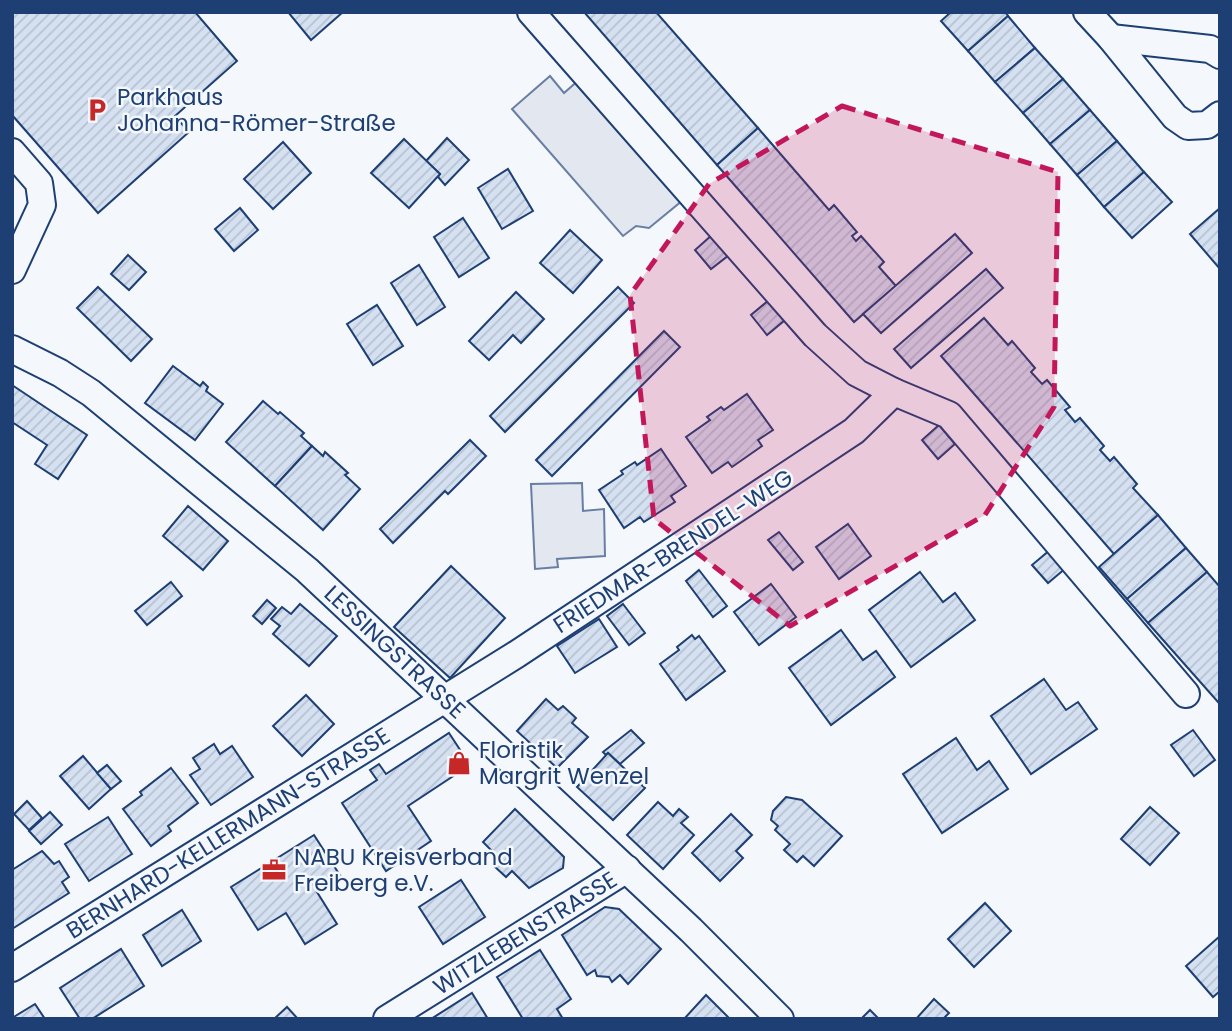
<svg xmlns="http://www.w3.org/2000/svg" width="1232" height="1031" font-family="Poppins,sans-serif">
<defs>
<pattern id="building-hatch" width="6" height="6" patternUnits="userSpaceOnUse" patternTransform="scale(1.75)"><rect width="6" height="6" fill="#d5e0f0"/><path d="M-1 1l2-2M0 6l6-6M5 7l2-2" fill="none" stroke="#b6c1d1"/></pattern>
</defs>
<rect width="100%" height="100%" fill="#f4f7fb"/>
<g fill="#e3e8f0" stroke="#687fa3" stroke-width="2">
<path d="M550,76L564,93L580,79L683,200L649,228L636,226L623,236L512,109Z"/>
<path d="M582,483L583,511L604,509L605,556L557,559L558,567L535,569L531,484Z"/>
</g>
<g fill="url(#building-hatch)" stroke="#1d3f73" stroke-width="2">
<path d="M12,12H195L237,61L175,116L189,132L98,213L12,115Z"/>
<path d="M288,12H343L311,40Z"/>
<path d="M584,12H656L758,128L717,165Z"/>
<path d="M951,12H1005L1008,16L968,51L941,21Z"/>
<path d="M1008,16L1035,48L995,82L968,51Z"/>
<path d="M1035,48L1063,79L1023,113L995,82Z"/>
<path d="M1063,79L1090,110L1050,144L1023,113Z"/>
<path d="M1090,110L1117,141L1077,175L1050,144Z"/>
<path d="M758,128L829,210L834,205L857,232L852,236L856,241L861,236L884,262L879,267L896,286L854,322L717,165Z"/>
<path d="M447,138L469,160L445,185L438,177L440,174L426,161Z"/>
<path d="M404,139L440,174L409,208L371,173Z"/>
<path d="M1117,141L1144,172L1104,207L1077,175Z"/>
<path d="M283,142L311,173L273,209L244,179Z"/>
<path d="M508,169L533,211L502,229L478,188Z"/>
<path d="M1144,172L1172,202L1132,238L1104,207Z"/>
<path d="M240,208L258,230L234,251L215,229Z"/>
<path d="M1220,208V269L1190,234Z"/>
<path d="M463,218L489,258L459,277L434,237Z"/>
<path d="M570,230L602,260L573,293L540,263Z"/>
<path d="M955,234L972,253L881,333L863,314Z"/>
<path d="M712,235L729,255L711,269L695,250Z"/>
<path d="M128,255L146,272L129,290L111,274Z"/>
<path d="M419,265L445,307L417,325L391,283Z"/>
<path d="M986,269L1003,288L911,368L894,349Z"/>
<path d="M98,287L152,339L131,361L77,308Z"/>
<path d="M618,287L634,303L505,432L490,416Z"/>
<path d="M516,292L544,319L521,343L513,335L489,360L469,341Z"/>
<path d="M769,300L785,320L767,335L751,315Z"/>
<path d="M377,305L403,346L373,365L347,324Z"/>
<path d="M984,318L1008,345L1012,341L1035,368L1031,372L1042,384L1047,380L1070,407L1065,410L1075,422L1080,418L1104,446L1100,450L1110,461L1114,457L1137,484L1133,488L1158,515L1114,554L941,356Z"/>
<path d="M664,331L680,347L552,476L536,460Z"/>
<path d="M173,366L200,386L203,382L208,387L206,391L223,404L195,440L145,403Z"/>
<path d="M12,385L87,435L58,479L35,464L47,445L12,422Z"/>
<path d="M747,394L773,430L758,440L762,446L732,467L728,462L712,473L686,437L710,420L707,417L721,407L724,410Z"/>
<path d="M263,401L278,414L280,412L304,433L301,436L312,446L275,486L226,442Z"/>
<path d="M939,425L955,444L938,459L922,440Z"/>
<path d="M470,440L486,456L448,494L445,491L393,543L380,529Z"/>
<path d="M312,446L323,456L325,452L348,473L345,475L360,489L323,530L275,486Z"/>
<path d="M661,449L686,486L671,496L675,502L644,522L640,517L624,528L599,490L623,474L621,471L635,462L637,465Z"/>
<path d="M188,506L228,541L203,570L163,536Z"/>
<path d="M1158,515L1186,548L1127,599L1099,567Z"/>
<path d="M848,524L871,556L839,579L816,547Z"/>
<path d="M779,532L803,562L793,570L768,540Z"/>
<path d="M1186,548L1207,572L1148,623L1127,599Z"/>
<path d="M1050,550L1066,568L1048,583L1032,565Z"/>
<path d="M451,566L505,618L450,678L394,627Z"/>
<path d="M699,570L727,606L713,617L686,581Z"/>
<path d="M920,572L943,602L955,593L975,620L911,667L869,610Z"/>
<path d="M1207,572L1220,587V700L1218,702L1148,623Z"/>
<path d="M171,582L182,596L147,625L135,611Z"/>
<path d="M771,584L796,617L759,645L734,612Z"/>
<path d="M267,600L276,608L262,624L253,616Z"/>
<path d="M300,604L337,636L309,666L273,634L280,626L271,619L282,607L291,614Z"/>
<path d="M623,604L645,633L629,645L607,616Z"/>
<path d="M599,619L617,647L575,673L557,646Z"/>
<path d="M841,630L863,660L876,651L895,677L831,725L789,668Z"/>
<path d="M692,635L695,639L699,636L725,671L686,700L660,664L679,650L677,647Z"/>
<path d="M1044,679L1066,710L1078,702L1097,729L1031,774L991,716Z"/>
<path d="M306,695L334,724L302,756L273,726Z"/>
<path d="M546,699L558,710L563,706L576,718L572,723L588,737L557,768L517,731Z"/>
<path d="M631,730L644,743L620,764L608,753L606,755L603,752Z"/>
<path d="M1193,730L1215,760L1194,776L1171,745Z"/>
<path d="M449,733L470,765L408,806L431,841L386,871L342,803L377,780L370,770L379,764L386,774Z"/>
<path d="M956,738L977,770L989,761L1008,789L942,833L903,774Z"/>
<path d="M214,744L220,754L232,746L253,777L211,805L190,775L200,769L193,758Z"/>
<path d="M608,753L645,788L613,820L577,787Z"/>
<path d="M83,756L111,789L89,809L60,776Z"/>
<path d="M107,765L121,781L111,789L97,773Z"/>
<path d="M171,768L198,803L168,826L171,831L151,846L123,809L142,795L140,792Z"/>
<path d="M786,797L802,800L842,836L814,866L803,856L797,862L784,850L790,844L775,830L778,826L771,820L773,811Z"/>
<path d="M27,801L42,818L29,830L14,814Z"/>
<path d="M658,802L673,816L679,809L688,817L681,823L694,835L663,869L627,835Z"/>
<path d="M1150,807L1179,833L1150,865L1121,839Z"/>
<path d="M515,809L564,857L563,868L529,888L512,871L506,877L493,865L500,859L483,842Z"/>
<path d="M50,812L62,825L41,844L29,831Z"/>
<path d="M731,814L752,835L736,851L743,858L720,881L692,853Z"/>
<path d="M108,817L132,854L89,881L65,844Z"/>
<path d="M314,835L341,877L317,892L337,924L305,944L286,913L258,930L231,887Z"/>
<path d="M42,851L54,864L59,861L69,877L62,882L69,893L12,929V870Z"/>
<path d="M461,880L485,917L443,944L419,907Z"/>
<path d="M985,903L1011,931L974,967L948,939Z"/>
<path d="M605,907L619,909L661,949L628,984L620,975L612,982L609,977L597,976L595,970L587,975L562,935Z"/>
<path d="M182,910L201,941L162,966L143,935Z"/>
<path d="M1220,936V991L1213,997L1186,966Z"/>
<path d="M121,949L144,986L92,1019H80L60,988Z"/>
<path d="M540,950L571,999L557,1009L563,1019H523L497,977Z"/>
<path d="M472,993L488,1019H431Z"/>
<path d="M706,995L730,1019H684Z"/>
<path d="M934,999L949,1013L945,1017L947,1019H916Z"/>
<path d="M35,1004L45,1019H12V1018Z"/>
<path d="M287,1007L298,1019H274Z"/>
<path d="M870,1010L879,1019H861Z"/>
</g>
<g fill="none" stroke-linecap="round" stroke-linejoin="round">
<g stroke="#1d3f73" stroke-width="30">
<g id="street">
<path d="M531,12L815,335L857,373L894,392L949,415L1186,694"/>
<path d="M1087,12L1111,38L1175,117L1188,126L1207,125L1220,115"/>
<path d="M1111,38L1210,49L1220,55"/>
<path d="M12,152L39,183L42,205L12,270"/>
<path d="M12,349L60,373L91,393L307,570L691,930L780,1019"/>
<path d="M12,968L517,654L854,431L894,392"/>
<path d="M387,1019L627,869"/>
</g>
</g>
<use href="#street" stroke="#f4f7fb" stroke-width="26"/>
</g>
<path fill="#c2185b" fill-opacity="0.2" stroke="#c2185b" stroke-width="5" stroke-dasharray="14 9" stroke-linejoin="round" d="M842,106L1058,172L1054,407L985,515L790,626L654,519L630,295L709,184Z"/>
<defs>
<g id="parking-bare" transform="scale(1.89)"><path d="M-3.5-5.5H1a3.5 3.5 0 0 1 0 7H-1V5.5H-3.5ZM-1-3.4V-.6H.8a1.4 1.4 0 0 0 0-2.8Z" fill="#c62828" stroke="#f4f7fb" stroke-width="2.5" paint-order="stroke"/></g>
<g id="shop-bare" transform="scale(1.89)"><path d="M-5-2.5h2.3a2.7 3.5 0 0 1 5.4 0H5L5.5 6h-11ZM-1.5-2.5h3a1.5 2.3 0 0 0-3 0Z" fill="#c62828" stroke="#f4f7fb" stroke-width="2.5" paint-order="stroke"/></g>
<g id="office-bare" transform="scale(1.89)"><path d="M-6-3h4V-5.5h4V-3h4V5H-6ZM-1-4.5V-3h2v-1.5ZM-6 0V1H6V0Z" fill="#c62828" stroke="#f4f7fb" stroke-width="2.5" paint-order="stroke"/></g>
</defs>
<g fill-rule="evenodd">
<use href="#parking-bare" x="97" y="110"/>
<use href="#shop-bare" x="459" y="763"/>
<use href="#office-bare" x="274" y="870"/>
</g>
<g text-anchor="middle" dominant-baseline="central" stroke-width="5" stroke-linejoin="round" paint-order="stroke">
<g font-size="23" fill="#1d3f73" stroke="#f4f7fb" text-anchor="start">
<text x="117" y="97">Parkhaus<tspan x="117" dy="26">Johanna-Römer-Straße</tspan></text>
<text x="479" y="750">Floristik<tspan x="479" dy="26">Margrit Wenzel</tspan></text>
<text x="294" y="857">NABU Kreisverband<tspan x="294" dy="26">Freiberg e.V.</tspan></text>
</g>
<g font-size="23" fill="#1d3f73" stroke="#f4f7fb">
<text transform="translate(673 551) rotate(-33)">FRIEDMAR-BRENDEL-WEG</text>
<text transform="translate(395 652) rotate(43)">LESSINGSTRASSE</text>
<text transform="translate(228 833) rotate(-32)">BERNHARD-KELLERMANN-STRASSE</text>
<text transform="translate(525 933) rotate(-32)">WITZLEBENSTRASSE</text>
</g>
</g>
<rect width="1232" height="1031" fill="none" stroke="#1d3f73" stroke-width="28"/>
</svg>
